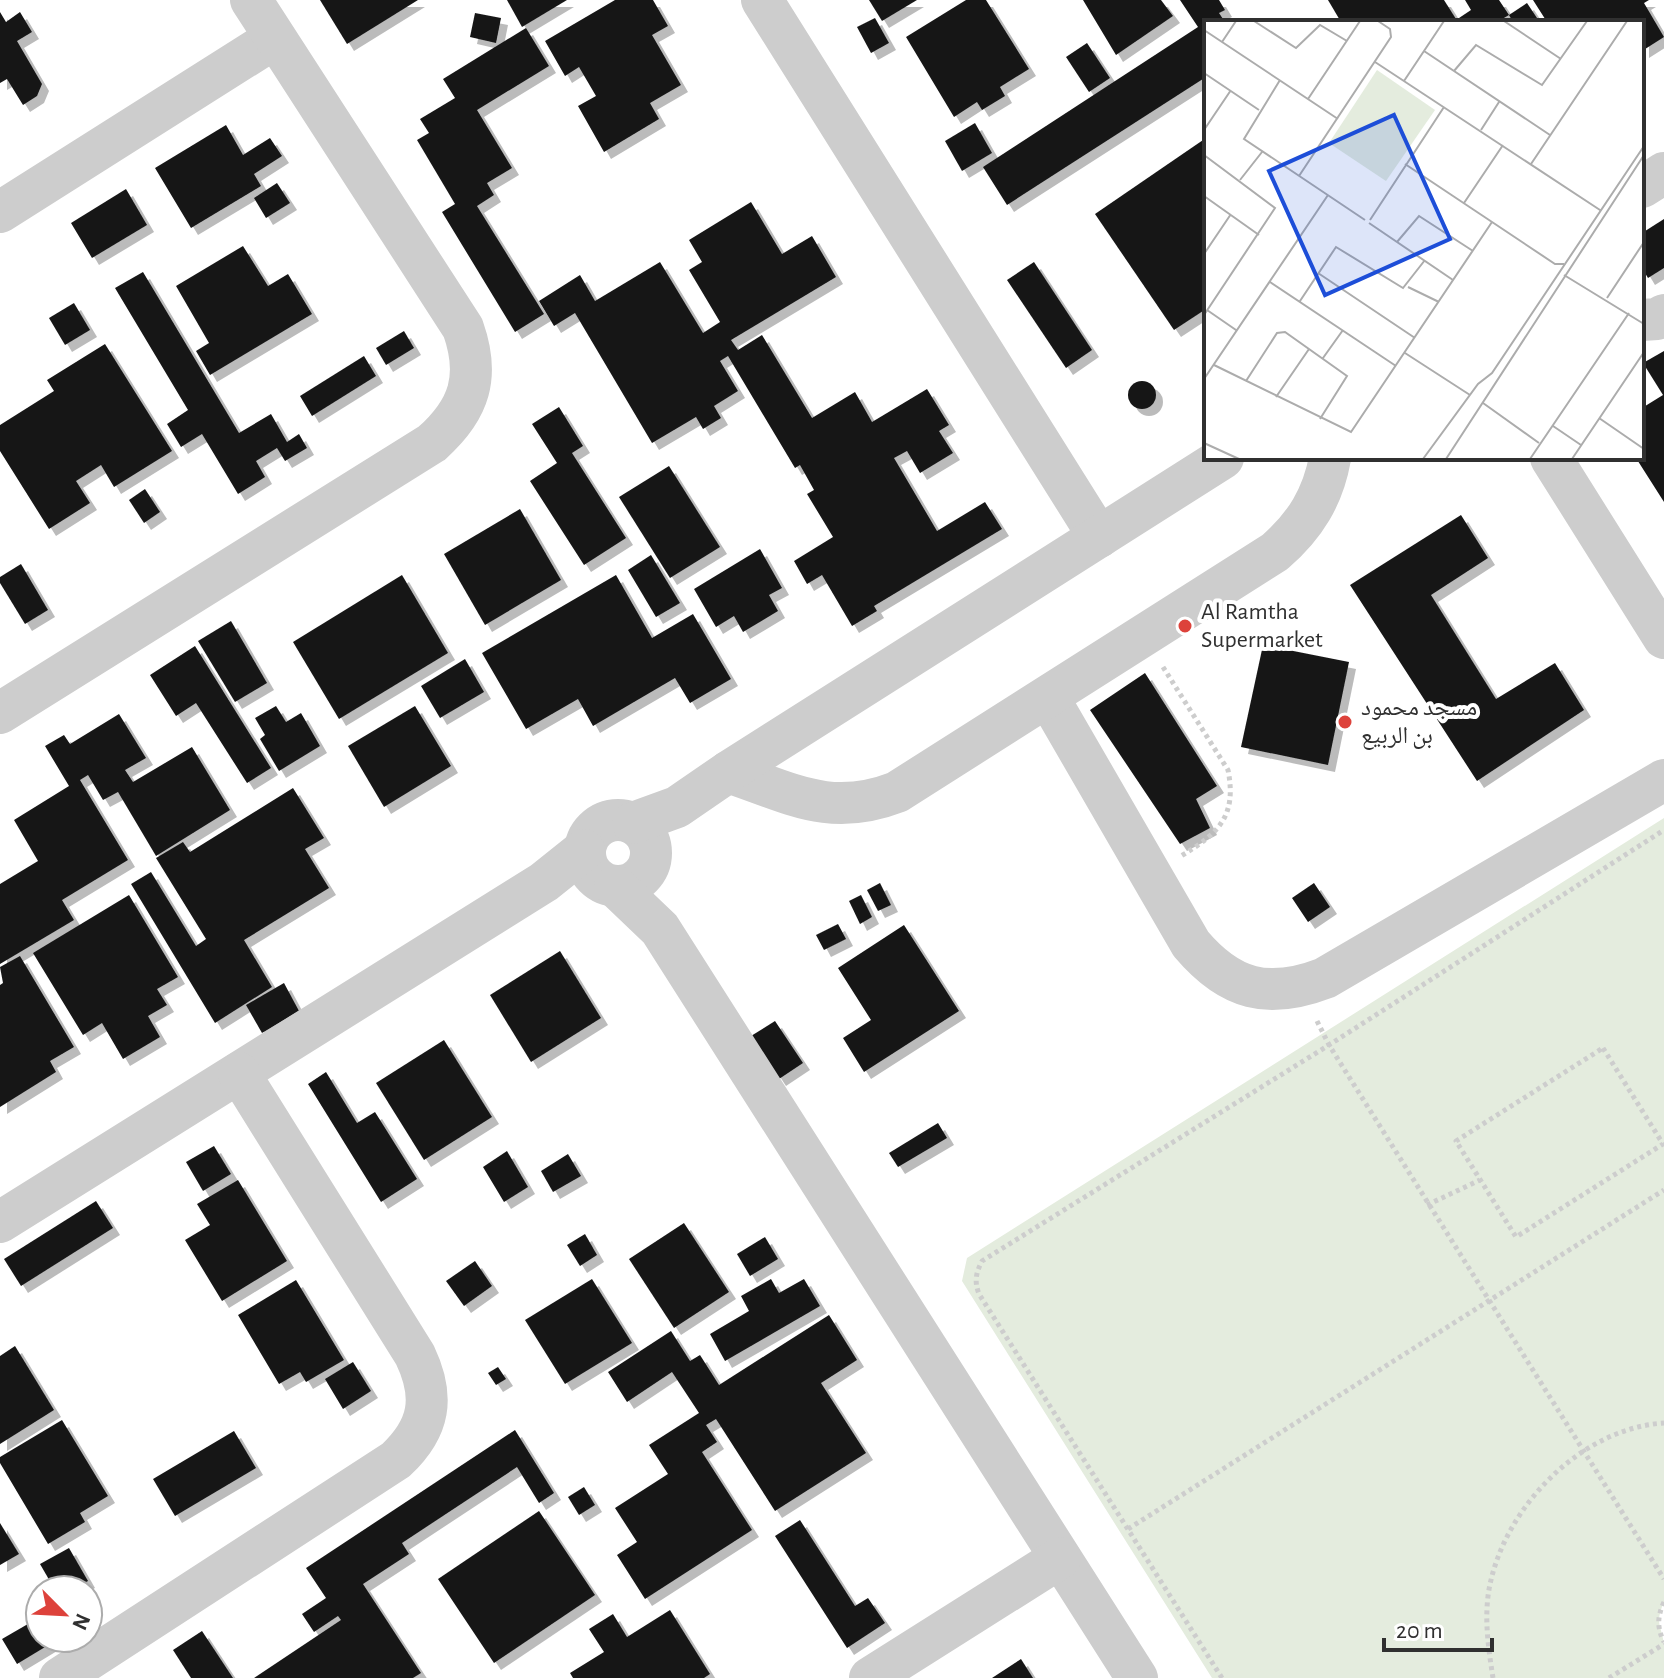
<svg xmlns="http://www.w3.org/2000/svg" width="1664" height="1678" font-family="'Alegreya Sans','Noto Naskh Arabic',sans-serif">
<defs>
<filter id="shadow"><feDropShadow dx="7" dy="7" stdDeviation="0" flood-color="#0004"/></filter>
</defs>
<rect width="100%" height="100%" fill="#fff"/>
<path fill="#e4ecde" d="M1664,818V1602C1654,1625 1662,1625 1664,1645C1664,1656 1664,1667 1664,1678H1212L962,1281L967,1258Z"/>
<g fill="#171717" filter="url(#shadow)">
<path d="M320,0H418L347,44Z"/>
<path d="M507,0H567L522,27Z"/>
<path d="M615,0H653L668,26L652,35L681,85L650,103L659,119L604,152L578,106L596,96L579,67L565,76L545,41Z"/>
<path d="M869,0H917L882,21Z"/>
<path d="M966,0H986L1029,69L1000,87L1005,96L982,110L977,102L954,117L906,37Z"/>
<path d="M1083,0H1161L1173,16L1116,55Z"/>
<path d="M1180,0H1219L1225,10L1219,13L1225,22H1206V77L1007,205L983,167L1198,27Z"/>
<path d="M1328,0H1444L1456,19L1452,22H1341Z"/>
<path d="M1465,0H1499L1509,15L1497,22H1462L1459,18L1471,10Z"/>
<path d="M1533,0H1649L1644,3L1664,37L1642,51V22H1547Z"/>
<path d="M1527,3L1539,21L1513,22L1509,15Z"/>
<path d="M0,12L6,22L20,12L32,32L17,41L42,84L37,96L23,105L7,79L0,83Z"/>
<path d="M475,13L501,18L496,43L470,37Z"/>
<path d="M875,18L889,43L871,53L857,27Z"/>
<path d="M526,28L549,66L477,110L512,168L487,183L494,195L477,206L544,314L515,332L442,212L455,204L417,140L429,133L420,119L455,98L443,79Z"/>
<path d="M1087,43L1110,78L1089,92L1066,57Z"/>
<path d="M975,123L992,153L962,171L945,141Z"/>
<path d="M226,125L243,155L270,138L282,156L254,174L261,186L191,228L155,168Z"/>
<path d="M1206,138V309L1174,330L1095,214Z"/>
<path d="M277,183L290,203L266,218L254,198Z"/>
<path d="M126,189L147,225L92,258L71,223Z"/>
<path d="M751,202L782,254L812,236L836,277L731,340L738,350L762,335L812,418L855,392L872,422L927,389L949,425L939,431L953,453L920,473L907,451L894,458L937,531L985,502L1002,529L874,606L877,611L852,626L822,575L807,584L794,561L833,537L807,494L814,490L800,465L795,468L728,356L720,361L738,391L714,406L721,418L703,429L696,417L652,443L575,313L554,326L539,301L580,275L595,301L660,262L703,333L720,322L689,270L702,262L689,240Z"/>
<path d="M1664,219V268L1648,278L1642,268V233Z"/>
<path d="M243,246L268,286L288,274L312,314L210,375L196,351L209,343L176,286Z"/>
<path d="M1034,262L1092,350L1066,368L1007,280Z"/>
<path d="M143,272L239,433L271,414L287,442L299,434L307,448L285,461L277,448L256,461L265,477L238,494L202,434L181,447L167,424L188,410L115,288Z"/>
<path d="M74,303L90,330L65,345L49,318Z"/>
<path d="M404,331L414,348L386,365L376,348Z"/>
<path d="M105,344L172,451L114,487L101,465L76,481L90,503L49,529L0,451V425L54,391L47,380Z"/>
<path d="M1664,351V502L1636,458H1642V408L1663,395L1643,363Z"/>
<path d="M364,356L376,376L312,416L300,396Z"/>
<circle cx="1142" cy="395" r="14"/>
<path d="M559,407L583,446L572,453L626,538L584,565L530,481L557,463L532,424Z"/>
<path d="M669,466L720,547L670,578L619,497Z"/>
<path d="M145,489L160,512L144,523L129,500Z"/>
<path d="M520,509L561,580L485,625L444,554Z"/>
<path d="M1461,515L1488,558L1431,595L1496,699L1555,663L1584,710L1477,781L1350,585Z"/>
<path d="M760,549L782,588L769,595L778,611L743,632L734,616L716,627L694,589Z"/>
<path d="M651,555L680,603L656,617L628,570Z"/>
<path d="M21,564L48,610L25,624L0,583V577Z"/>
<path d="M402,575L448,653L339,719L293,642Z"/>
<path d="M616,575L652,638L693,614L731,679L690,703L675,678L593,726L578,699L526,729L482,653Z"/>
<path d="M231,621L267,683L235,702L198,641Z"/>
<path d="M1263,645L1349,662L1328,765L1241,747Z"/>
<path d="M195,646L271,768L247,783L196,703L176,716L150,675Z"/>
<path d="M465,659L484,692L440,718L421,686Z"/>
<path d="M1145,673L1217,786L1196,799L1210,828L1180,844L1090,710Z"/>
<path d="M276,706L286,722L301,713L320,746L279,771L260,739L265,735L255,718Z"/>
<path d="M415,706L451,766L384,807L348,746Z"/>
<path d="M119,714L146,758L125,770L133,782L192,747L230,810L156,856L118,792L103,800L88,775L80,780L128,860L62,900L74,920L0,964V884L38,861L14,820L69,786L45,746L64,735L70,744Z"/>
<path d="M293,788L324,838L305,849L329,888L244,940L272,987L215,1023L131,884L151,872L196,946L206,939L156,858L183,842L190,852Z"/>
<path d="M880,883L891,905L878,911L867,890Z"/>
<path d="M1314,883L1330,907L1308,922L1292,898Z"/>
<path d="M129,895L178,977L157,989L167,1005L148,1016L160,1037L123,1059L102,1023L83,1035L33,953Z"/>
<path d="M861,895L872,917L860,924L849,901Z"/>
<path d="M838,924L846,939L824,950L816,935Z"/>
<path d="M904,925L959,1011L864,1072L843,1038L871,1020L838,968Z"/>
<path d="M560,951L601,1018L531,1062L490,995Z"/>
<path d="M20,956L74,1047L50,1061L56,1072L0,1107V985L3,983L0,967Z"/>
<path d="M284,983L299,1011L262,1033L246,1005Z"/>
<path d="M775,1021L803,1063L779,1079L751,1036Z"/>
<path d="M444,1040L492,1117L424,1160L376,1083Z"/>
<path d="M326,1072L357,1123L375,1112L417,1179L381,1202L308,1084Z"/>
<path d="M938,1123L947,1138L898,1167L889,1153Z"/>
<path d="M214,1146L231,1174L203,1191L186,1162Z"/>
<path d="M507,1151L528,1187L504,1202L483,1167Z"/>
<path d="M568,1154L581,1176L553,1192L541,1171Z"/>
<path d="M238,1180L287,1261L222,1301L185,1240L210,1225L197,1204Z"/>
<path d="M96,1201L113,1228L21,1286L4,1259Z"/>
<path d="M684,1223L729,1292L674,1328L629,1259Z"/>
<path d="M585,1234L597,1255L580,1266L567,1245Z"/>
<path d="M765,1237L778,1259L750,1276L737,1254Z"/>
<path d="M475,1261L492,1286L464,1306L446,1281Z"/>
<path d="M592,1279L632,1343L565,1384L525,1320Z"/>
<path d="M771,1279L779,1293L804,1279L820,1306L725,1361L710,1334L749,1311L741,1296Z"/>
<path d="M296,1280L344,1360L306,1382L300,1372L279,1384L238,1315Z"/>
<path d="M829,1315L857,1360L821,1383L866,1453L775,1511L716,1419L706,1425L717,1442L702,1452L752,1530L645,1599L617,1555L637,1542L615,1508L668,1474L649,1445L699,1413L672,1372L627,1402L608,1372L671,1331L690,1361L700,1355L719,1385Z"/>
<path d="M15,1346L54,1410L0,1444V1356Z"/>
<path d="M353,1362L371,1391L343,1409L325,1379Z"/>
<path d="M498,1367L506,1379L496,1385L488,1373Z"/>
<path d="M62,1420L108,1496L80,1513L85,1522L48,1544L0,1463V1457Z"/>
<path d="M515,1430L554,1493L539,1503L517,1467L402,1543L409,1554L363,1584L421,1673L413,1678H254L341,1620L338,1616L314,1632L302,1614L326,1598L306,1568Z"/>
<path d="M234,1431L256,1468L175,1516L153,1479Z"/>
<path d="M584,1487L595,1505L579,1515L568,1497Z"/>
<path d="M539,1511L595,1595L494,1663L438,1579Z"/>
<path d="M800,1520L855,1606L868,1598L885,1623L847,1648L775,1536Z"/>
<path d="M0,1523L19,1554L0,1565Z"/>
<path d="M69,1548L88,1581L71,1590H55L40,1564Z"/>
<path d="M670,1610L710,1674L704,1678H573L570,1673L604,1652L589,1629L613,1614L627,1637Z"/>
<path d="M40,1617V1638H60L17,1664L2,1639Z"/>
<path d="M202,1631L233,1678H191L173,1650Z"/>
<path d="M1021,1659L1033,1678H992Z"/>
</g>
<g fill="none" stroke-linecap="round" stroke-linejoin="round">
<g stroke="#cdcdcd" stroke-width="5" stroke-dasharray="4 4" stroke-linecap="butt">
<path d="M1163,667L1228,770C1237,816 1219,833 1181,856"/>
<path d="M1317,1021L1329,1045L1664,1579"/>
<path d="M1603,1048L1663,1144L1516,1237L1456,1141Z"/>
<path d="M1427,1205L1480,1180"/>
<path d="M1128,1529L1664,1190"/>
<path d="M1664,1602C1657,1617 1657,1628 1664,1642"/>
<path d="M1222,1678L979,1294C974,1281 976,1273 982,1261L1329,1045L1664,830"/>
<path d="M1493,1678C1488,1646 1483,1612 1491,1580C1509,1503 1583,1428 1664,1423"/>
<path d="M1609,1678L1664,1644"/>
</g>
<g stroke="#cdcdcd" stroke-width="42">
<path d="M762,0L1099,537"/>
<path d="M1642,187L1664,173"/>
<path d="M0,212L275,38"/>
<path d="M1642,320L1657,319L1664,315"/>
<path d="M1551,458L1664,638"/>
<path d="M1048,697L1191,944C1230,990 1268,1000 1325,978L1664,780"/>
<path d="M0,713L432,443C470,409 480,376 463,328L251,0"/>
<path d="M728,772C791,793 830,818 897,792L1275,552C1305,526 1323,497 1330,458"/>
<circle cx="618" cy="853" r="33"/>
<path d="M633,823L677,807L728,772L1223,458"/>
<path d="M615,886L660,929L1137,1678"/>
<path d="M0,1222L544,882L584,850"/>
<path d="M60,1678L396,1460C430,1428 435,1397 415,1355L239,1073"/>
<path d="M870,1678L1060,1558"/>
</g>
</g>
<g fill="#dd423b" stroke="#fff" stroke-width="3">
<circle cx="1185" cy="626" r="8"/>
<circle cx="1345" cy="722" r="8"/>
</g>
<g text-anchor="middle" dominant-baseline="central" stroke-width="8" stroke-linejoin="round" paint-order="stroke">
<g font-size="24" fill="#303030" stroke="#fff" text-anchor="start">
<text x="1201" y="612">Al Ramtha<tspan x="1201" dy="28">Supermarket</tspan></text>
<text x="1361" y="708">مسجد محمود<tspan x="1361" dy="28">بن الربيع</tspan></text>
</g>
</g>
<g transform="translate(1204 20)">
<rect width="440" height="440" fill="#fff"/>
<path d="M173,50L231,90L182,161L125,123Z" fill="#e4ecde"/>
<path fill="none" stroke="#acacac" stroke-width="2" d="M50,1L92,28L116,5L143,21M300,1L357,39M0,10L134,99M18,22L32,1M220,31L346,115M171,42L396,190M250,51L272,25L338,65L383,1M0,53L55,90M76,60L40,119L161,200M200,61L240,1M104,79L156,1M0,110L27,70M277,110L295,82M0,135L71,188L0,295M201,144L351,244H360M327,144L423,1M95,156L187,17L186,9L174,1M36,160L58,132M0,176L55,215M260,183L299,125M166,200L240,87M165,203L249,260M193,222L215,196L269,231M0,234L27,194M114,253L211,318M360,255L440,304M66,262L192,346M204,267L235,282M403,278L440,222M96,281L132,227L199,268L221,240M3,290L32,310M201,333L266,375M119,338L139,310M10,345L147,412L288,202M0,359L124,175M42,361L73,313L81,312L143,356L116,399M72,377L105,329M279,383L335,423M395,398L440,429M349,406L377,425M0,423L35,439M219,439L274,364L288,353L440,126M242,439L440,135M326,439L425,293M368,439L440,332"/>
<path fill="#1d4ed8" fill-opacity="0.15" stroke="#1d4ed8" stroke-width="4" d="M190,95L246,219L121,275L65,151Z"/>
<rect width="440" height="440" fill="none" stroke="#303030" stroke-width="4"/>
</g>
<g transform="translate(64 1614) rotate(114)"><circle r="38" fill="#ffffff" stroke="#acacac" stroke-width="2"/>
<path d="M0-6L14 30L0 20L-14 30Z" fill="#dd423b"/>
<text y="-12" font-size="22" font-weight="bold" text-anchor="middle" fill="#303030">N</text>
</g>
<path d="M1384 1638v12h108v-12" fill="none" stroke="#303030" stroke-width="4"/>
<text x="1396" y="1638" font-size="24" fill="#303030" stroke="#ffffff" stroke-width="6" paint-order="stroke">20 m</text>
</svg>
